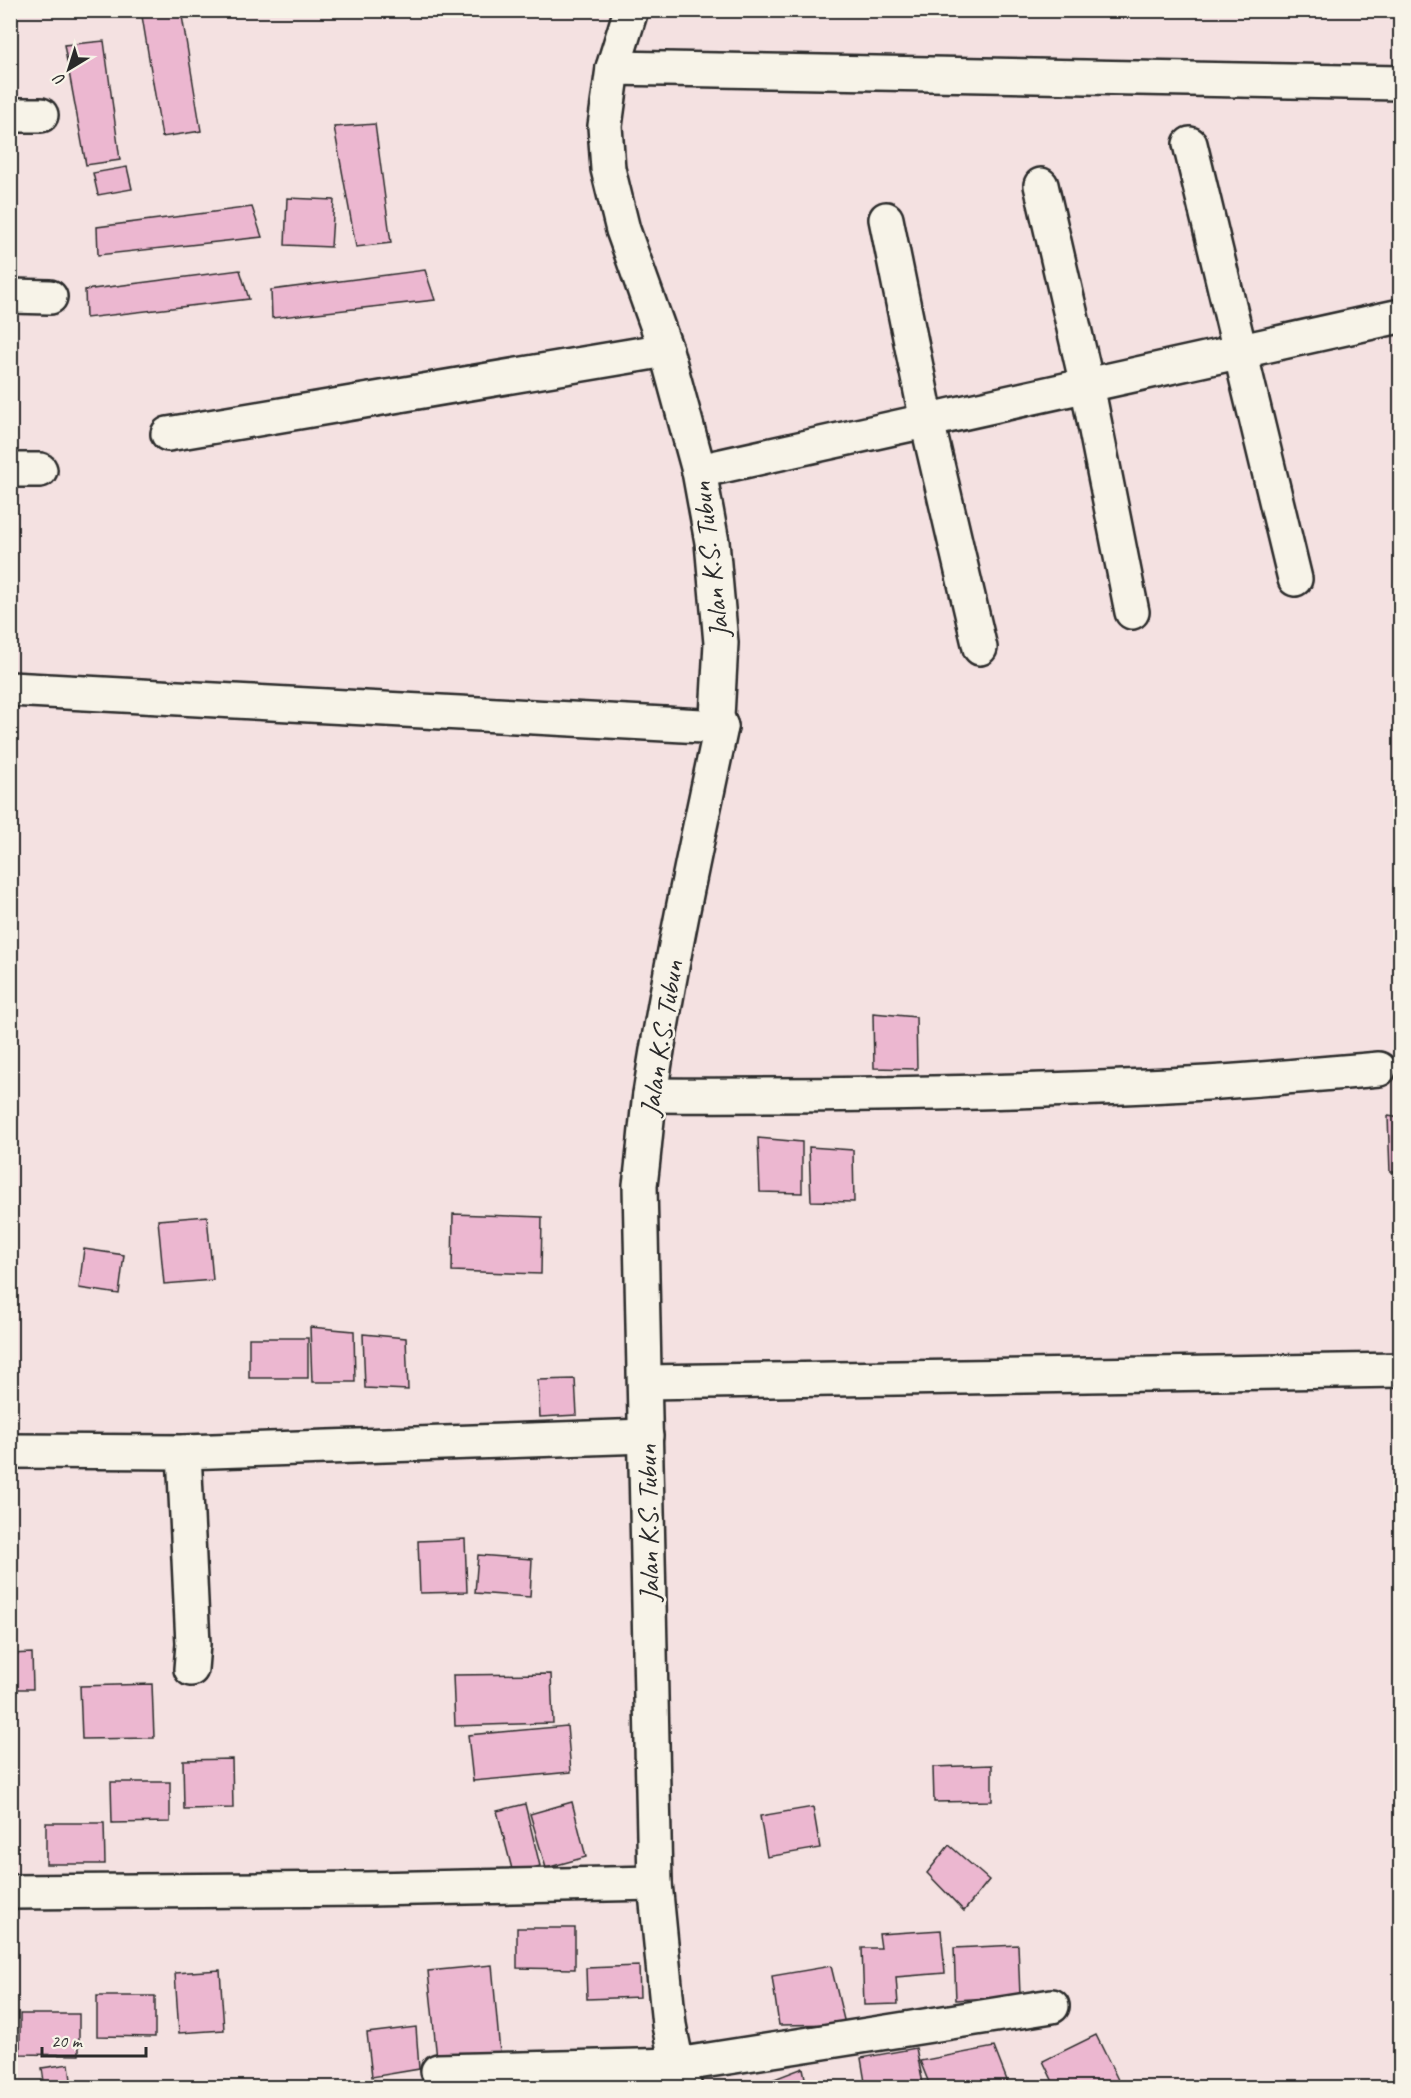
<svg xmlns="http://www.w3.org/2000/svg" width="1411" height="2098" font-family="Caveat,sans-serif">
<rect width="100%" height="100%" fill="#f4e1e1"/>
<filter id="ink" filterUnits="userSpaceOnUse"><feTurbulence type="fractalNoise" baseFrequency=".0167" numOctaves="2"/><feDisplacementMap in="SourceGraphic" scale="12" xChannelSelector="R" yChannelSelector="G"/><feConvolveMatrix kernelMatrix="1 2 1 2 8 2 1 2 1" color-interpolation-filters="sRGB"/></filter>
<g filter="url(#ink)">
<g fill="#ecb7d0" stroke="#2b2b2b" stroke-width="1.5">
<path d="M141,10H181L201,131L162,137Z"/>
<path d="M104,41L120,160L86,165L64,45Z"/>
<path d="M375,124L391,243L356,247L334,127Z"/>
<path d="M127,167L132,189L98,195L93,173Z"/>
<path d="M287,198L334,200L331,247L285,245Z"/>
<path d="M252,207L262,237L98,255L97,227Z"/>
<path d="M240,270L249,299L86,318L85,290Z"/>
<path d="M425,270L435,300L272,318L271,290Z"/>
<path d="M873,1013L916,1017L917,1069L874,1068Z"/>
<path d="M1388,1116L1400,1118V1172H1390Z"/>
<path d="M758,1138L802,1142V1193L760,1192Z"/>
<path d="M809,1147L853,1150L854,1202L811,1201Z"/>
<path d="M453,1214L542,1217L541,1274L452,1271Z"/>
<path d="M207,1216L213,1280L164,1284L158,1220Z"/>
<path d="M84,1249L124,1255L119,1294L79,1288Z"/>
<path d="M310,1327L354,1331L355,1382H312Z"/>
<path d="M363,1334L406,1338L408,1390L365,1388Z"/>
<rect x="249" y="1338" width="59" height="40"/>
<path d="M575,1379L577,1415L540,1417L538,1380Z"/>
<path d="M465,1539L467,1592L420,1593L418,1541Z"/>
<path d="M478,1555L532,1559L530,1597L475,1593Z"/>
<path d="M32,1653L33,1689H10V1654Z"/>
<path d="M551,1674L553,1723L455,1726L453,1675Z"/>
<path d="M152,1684L154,1738L82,1739L80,1686Z"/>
<path d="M567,1726L571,1772L473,1781L468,1735Z"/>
<path d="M232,1759L233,1808L184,1809L183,1760Z"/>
<path d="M992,1765V1801L934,1802L933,1767Z"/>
<path d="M111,1782H170V1822L112,1823Z"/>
<path d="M572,1802L586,1857L546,1868L530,1814Z"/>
<path d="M525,1804L540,1866L513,1873L497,1811Z"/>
<path d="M813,1807L820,1848L767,1857L760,1816Z"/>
<path d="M46,1823H104L105,1864H46Z"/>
<path d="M949,1845L989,1880L964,1911L927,1873Z"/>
<path d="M517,1928H575V1969L517,1968Z"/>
<path d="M941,1930L945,1973L896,1977L898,2004L864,2005L862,1948H881L879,1934Z"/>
<path d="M1018,1945L1020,1996L956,2000L954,1948Z"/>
<path d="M492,1965L500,2053L437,2059L428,1971Z"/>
<path d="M639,1966L640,1997L587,1999L586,1968Z"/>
<path d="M831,1966L845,2024L779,2025L772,1976Z"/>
<path d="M220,1970L224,2030L179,2033L175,1973Z"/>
<path d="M97,1996H155V2037L97,2036Z"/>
<path d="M20,2014H79V2055L20,2054Z"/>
<path d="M10,2021L15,2022V2062H10Z"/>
<path d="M416,2027L419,2069L372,2077L367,2033Z"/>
<path d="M1096,2035L1122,2088H1056L1043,2061Z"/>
<path d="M994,2047L1010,2088H931L920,2061Z"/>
<path d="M916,2048L924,2088H866L861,2058Z"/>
<path d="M69,2064L72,2088H45L42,2068Z"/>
<path d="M803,2068L807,2088H751Z"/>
<path d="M565,2082V2088H521Z"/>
</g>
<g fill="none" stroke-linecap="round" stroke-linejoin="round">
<g stroke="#2b2b2b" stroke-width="38">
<g id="minor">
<path d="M613,68L1400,83"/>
<path d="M10,115H41"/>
<path d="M1190,144L1295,579"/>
<path d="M1041,185L1087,385L1132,612"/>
<path d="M886,219L927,421L980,648"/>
<path d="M10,296L50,297"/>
<path d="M168,434L666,350"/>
<path d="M10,470H40"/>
<path d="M699,471L1400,316"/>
<path d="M10,689L721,727"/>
<path d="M650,1095C836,1096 1022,1093 1207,1083C1265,1079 1322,1074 1379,1069"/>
<path d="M645,1382L1400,1370"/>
<path d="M10,1451L184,1452L646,1436"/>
<path d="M184,1452L193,1644L191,1669"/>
<path d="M10,1892L368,1889L655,1883"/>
<path d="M438,2071L677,2065L1052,2006"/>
</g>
</g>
<g stroke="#2b2b2b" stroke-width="38">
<path id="tertiary" d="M631,10L613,68L605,126L608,169L623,230L666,350L699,471L712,542L721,643L717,717L721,727C695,849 669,971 650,1094C646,1124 644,1155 640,1185L655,1883L669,2025L677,2065L685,2088"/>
</g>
<use href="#minor" stroke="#f7f3e8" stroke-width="33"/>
<use href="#tertiary" stroke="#f7f3e8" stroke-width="33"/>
</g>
</g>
<g text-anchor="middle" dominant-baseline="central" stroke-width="5" stroke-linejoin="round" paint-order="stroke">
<g font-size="28" fill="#2b2b2b" stroke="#f7f3e8">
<text transform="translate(710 560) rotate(-97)">Jalan K.S. Tubun</text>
<text transform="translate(661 1038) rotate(-81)">Jalan K.S. Tubun</text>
<text transform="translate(648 1523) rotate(-91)">Jalan K.S. Tubun</text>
</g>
</g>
<rect width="1411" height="2098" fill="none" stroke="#f7f3e8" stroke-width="36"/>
<rect x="18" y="18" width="1375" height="2062" fill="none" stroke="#2b2b2b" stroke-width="2" filter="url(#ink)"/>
<g transform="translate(69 69) rotate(218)" stroke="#f7f3e8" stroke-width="4.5" paint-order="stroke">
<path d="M0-4.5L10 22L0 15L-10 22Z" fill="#2b2b2b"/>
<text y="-9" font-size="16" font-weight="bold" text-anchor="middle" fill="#2b2b2b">U</text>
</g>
<path d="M42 2047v9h104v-9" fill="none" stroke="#2b2b2b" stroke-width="3"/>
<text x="51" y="2047" font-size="18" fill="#2b2b2b" stroke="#f7f3e8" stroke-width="4.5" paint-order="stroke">20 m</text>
</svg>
